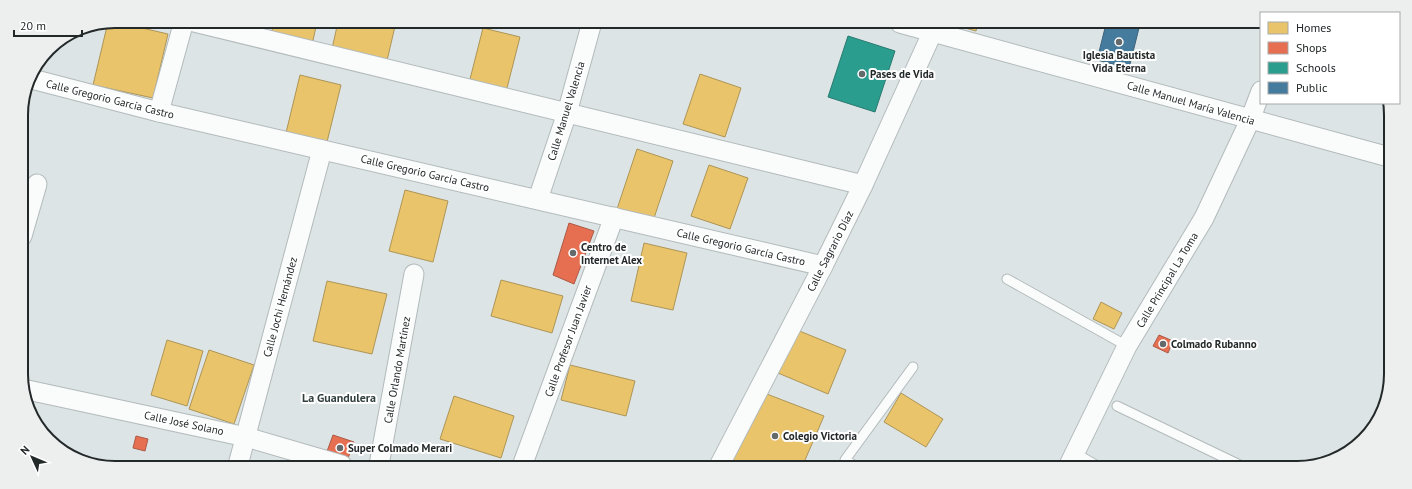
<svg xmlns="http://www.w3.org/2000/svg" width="1412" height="489" font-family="'PT Sans',sans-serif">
<rect width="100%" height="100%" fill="#dce4e5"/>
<g fill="#e9c46a" stroke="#ae9556">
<path d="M112,21L168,34L153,98L93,85L108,22Z"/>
<path d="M217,21H252L249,30Z"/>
<path d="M274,21L317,22L312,45L271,35Z"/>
<path d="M338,22H396L386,65L331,53Z"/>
<path d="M947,23H978L976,31Z"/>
<path d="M483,28L520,37L506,92L469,83Z"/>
<path d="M700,74L741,88L725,137L683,124Z"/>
<path d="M300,75L341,85L325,150L284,141Z"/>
<path d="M637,149L673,161L652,224L616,212Z"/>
<path d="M709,165L748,178L730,229L691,216Z"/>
<path d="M405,190L448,201L433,262L389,251Z"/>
<path d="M644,243L687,253L673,310L631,301Z"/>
<path d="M501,280L563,296L552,333L491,316Z"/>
<path d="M327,281L387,294L372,354L313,341Z"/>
<path d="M1101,302L1122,313L1114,329L1093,319Z"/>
<path d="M797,330L846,350L828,394L778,373Z"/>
<path d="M167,340L203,351L187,406L151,395Z"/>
<path d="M209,350L254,365L234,424L189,409Z"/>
<path d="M570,365L635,381L626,416L561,400Z"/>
<path d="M759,391L824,416L802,467L747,466L724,456Z"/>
<path d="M901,393L943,419L926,447L884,422Z"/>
<path d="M454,396L514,416L501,458L440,439Z"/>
</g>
<g fill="#e76f51" stroke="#ac5a45">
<path d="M569,223L594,231L574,284L553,275Z"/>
<path d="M1159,335L1173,341L1168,353L1153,346Z"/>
<path d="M333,435L354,442L347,461L326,454Z"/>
<path d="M136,436L148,439L145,451L133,448Z"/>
</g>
<path fill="#2a9d8f" stroke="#287a70" d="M848,36L895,51L875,112L828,97Z"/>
<path fill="#457b9d" stroke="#3b627a" d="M1106,24H1140L1129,68L1097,60Z"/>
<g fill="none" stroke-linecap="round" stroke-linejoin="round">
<g stroke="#b3babb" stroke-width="11">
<g id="service">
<path d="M1007,279L1127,346"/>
<path d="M1117,406L1244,467"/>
<path d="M1075,453L1099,467"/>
<path d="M857,467L845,460L913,367"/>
</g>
</g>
<g stroke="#b3babb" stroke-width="21">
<g id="minor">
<path d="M190,21L863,185"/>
<path d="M900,23L1389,157"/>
<path d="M28,78L159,112L823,266"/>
<path d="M159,112L184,21"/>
<path d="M538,199L567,113L592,22"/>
<path d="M22,236L37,184"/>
<path d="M23,389L246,437L342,465"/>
<path d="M238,465L322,150"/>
<path d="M379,465L414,274"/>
<path d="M522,466L614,217"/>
<path d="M719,466L823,266L863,185L933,31"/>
<path d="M1068,467L1127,346L1204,218L1250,120L1261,91"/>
</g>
</g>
<use href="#service" stroke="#fafbfb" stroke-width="9"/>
<use href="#minor" stroke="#fafbfb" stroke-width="19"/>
</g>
<g fill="#646a6b" stroke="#fff" stroke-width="1.5">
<circle cx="1119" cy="42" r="4"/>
<circle cx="862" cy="74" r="4"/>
<circle cx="573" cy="253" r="4"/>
<circle cx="1163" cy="344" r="4"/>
<circle cx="775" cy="436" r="4"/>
<circle cx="340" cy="448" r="4"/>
</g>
<g text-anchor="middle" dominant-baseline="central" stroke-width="4" stroke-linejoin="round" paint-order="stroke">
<g font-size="11" font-weight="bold" fill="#232829" stroke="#fff" text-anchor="start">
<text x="1119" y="55" text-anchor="middle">Iglesia Bautista<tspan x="1119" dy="13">Vida Eterna</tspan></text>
<text x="870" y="74">Pases de Vida</text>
<text x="581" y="247">Centro de<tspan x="581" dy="13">Internet Alex</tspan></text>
<text x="1171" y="344">Colmado Rubanno</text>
<text x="783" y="436">Colegio Victoria</text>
<text x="348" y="448">Super Colmado Merari</text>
</g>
<g font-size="11" fill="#232829" stroke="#fff">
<text transform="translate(110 99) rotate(14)">Calle Gregorio García Castro</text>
<text transform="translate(1191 103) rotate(16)">Calle Manuel María Valencia</text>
<text transform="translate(566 111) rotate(-73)">Calle Manuel Valencia</text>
<text transform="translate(425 173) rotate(13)">Calle Gregorio García Castro</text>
<text transform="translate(741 247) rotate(13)">Calle Gregorio García Castro</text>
<text transform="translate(830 251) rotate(-63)">Calle Sagrario Díaz</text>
<text transform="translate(1167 280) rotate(-59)">Calle Principal La Toma</text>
<text transform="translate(280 307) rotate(-75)">Calle Jochi Hernández</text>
<text transform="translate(568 341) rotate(-70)">Calle Profesor Juan Javier</text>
<text transform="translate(397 370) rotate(-80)">Calle Orlando Martínez</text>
<text transform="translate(184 423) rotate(12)">Calle José Solano</text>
</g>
<g font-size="12" font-weight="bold" fill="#313e3f" stroke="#fff">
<text x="339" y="397">La Guandulera</text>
</g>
</g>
<path d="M0 0H1412V489H0ZM115 28H1297A87 87 0 0 1 1384 115V374A87 87 0 0 1 1297 461H115A87 87 0 0 1 28 374V115A87 87 0 0 1 115 28Z" fill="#edeeee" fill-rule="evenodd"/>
<path fill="none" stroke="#232829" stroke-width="2" d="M115 28H1297A87 87 0 0 1 1384 115V374A87 87 0 0 1 1297 461H115A87 87 0 0 1 28 374V115A87 87 0 0 1 115 28Z"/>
<rect x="1260" y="12" width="140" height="92" fill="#ffffff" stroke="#a7a9a9"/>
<rect x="1268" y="22" width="20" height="12" fill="#e9c46a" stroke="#a7a9a9"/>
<text x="1296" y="32" font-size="12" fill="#232829">Homes</text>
<rect x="1268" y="42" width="20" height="12" fill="#e76f51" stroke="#a7a9a9"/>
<text x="1296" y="52" font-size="12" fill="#232829">Shops</text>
<rect x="1268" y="62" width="20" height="12" fill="#2a9d8f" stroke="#a7a9a9"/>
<text x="1296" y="72" font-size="12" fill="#232829">Schools</text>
<rect x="1268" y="82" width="20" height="12" fill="#457b9d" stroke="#a7a9a9"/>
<text x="1296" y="92" font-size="12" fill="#232829">Public</text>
<g transform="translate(32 457) rotate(314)" stroke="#ffffff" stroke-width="3" paint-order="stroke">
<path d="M0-3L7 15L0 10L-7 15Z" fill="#232829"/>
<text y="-6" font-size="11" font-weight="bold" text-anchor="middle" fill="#232829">N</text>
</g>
<path d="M14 30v6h68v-6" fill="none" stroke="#232829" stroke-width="2"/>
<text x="20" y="30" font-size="12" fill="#232829" stroke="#ffffff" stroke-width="3" paint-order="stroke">20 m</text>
</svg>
